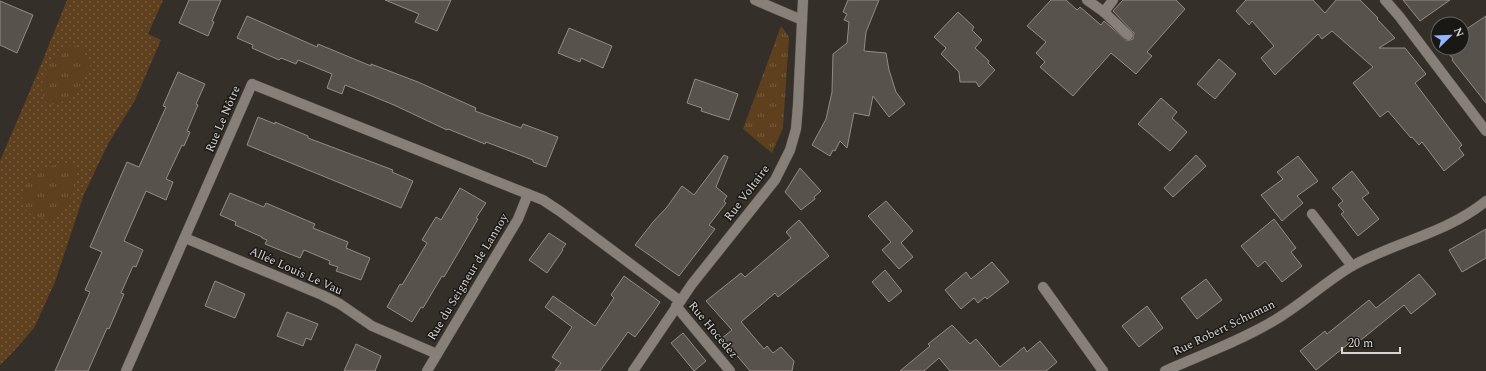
<svg xmlns="http://www.w3.org/2000/svg" width="1486" height="371" font-family="Spectral,serif">
<defs>
<pattern id="grass-dots" width="8" height="8" patternUnits="userSpaceOnUse"><rect width="8" height="8" fill="#5f401e"/><path d="M2 2h.1M6 6h.1" fill="none" stroke="#755b3e" stroke-width="1.8" stroke-linecap="round"/></pattern>
<pattern id="park-tufts" width="24" height="20" patternUnits="userSpaceOnUse"><rect width="24" height="20" fill="#5f401e"/><path d="M3 7l-1-3M5 7V3M7 7l1-3M15 17l-1-3M17 17v-4M19 17l1-3" fill="none" stroke="#755b3e"/></pattern>
</defs>
<rect width="100%" height="100%" fill="#352f29"/>
<path fill="url(#grass-dots)" d="M67,0H163L148,34L161,40L135,100L108,144L84,194L55,282L34,328L14,351L0,365V161L40,67Z"/>
<g fill="url(#park-tufts)">
<path d="M781,26L789,37L783,128L772,153L743,129Z"/>
<path d="M73,45L83,49L90,66C80,87 74,101 49,105C34,91 46,61 61,49C64,47 69,46 73,45Z"/>
<path d="M69,163L76,171V184L70,200L61,212L50,219C42,218 32,217 27,211C16,199 27,178 39,171C48,166 59,164 69,163Z"/>
</g>
<g fill="#58524c" stroke="#938c85">
<path d="M189,0H221L212,21L214,22L208,36L179,23Z"/>
<path d="M385,0H451L437,31L415,22L419,14Z"/>
<path d="M848,0H879L866,32L864,51L886,53L889,70L896,92L905,104L889,117L873,96L869,116L854,113L847,148L840,141L835,151L833,150L830,156L812,145L826,119L832,92L833,54L847,43L849,22L844,20L847,14L843,12Z"/>
<path d="M1051,0H1066L1077,10L1080,7L1101,25L1104,21L1127,41L1133,39L1134,33L1113,11L1123,0H1176L1185,9L1147,52L1152,56L1136,74L1111,53L1073,96L1040,67L1045,62L1036,53L1046,42L1027,26Z"/>
<path d="M1246,0H1313L1325,13L1336,0H1360L1378,18L1377,19L1395,38L1379,48H1405L1426,74L1415,83L1462,145L1459,148L1464,155L1444,171L1422,142L1419,145L1412,137L1411,138L1388,111L1380,117L1353,83L1373,67L1332,31L1322,39L1318,34L1275,75L1261,58L1274,46L1252,21L1249,25L1236,11Z"/>
<path d="M1403,0H1450L1420,21Z"/>
<path d="M0,1L33,15L17,53L0,45Z"/>
<path d="M958,12L974,27L972,30L982,40L975,48L989,61L988,63L995,70L979,87L976,82H960L959,72L941,54L946,48L934,37Z"/>
<path d="M247,16L317,47L318,44L371,66V64L418,82L476,108L475,111L521,128L523,124L558,137L546,167L533,162V160L486,142L485,144L448,129L447,130L394,105L345,85L342,94L327,88L332,74L298,60L296,64L281,58L279,60L252,48L253,45L237,38Z"/>
<path d="M1486,16V103L1452,60L1453,59L1445,48H1462V32Z"/>
<path d="M569,28L612,46L603,68L581,58L580,62L558,53Z"/>
<path d="M1219,59L1236,74L1215,99L1197,84Z"/>
<path d="M178,72L205,84L196,104L198,105L187,131L190,132L184,146L182,145L166,179L173,182L166,200L146,191L124,241L143,250L136,267L133,266L121,293L124,294L109,329L107,328L88,371H55L90,292L85,290L102,252L90,247L127,162L139,167L166,107L163,106Z"/>
<path d="M695,79L738,94L729,120L701,111L702,108L687,103Z"/>
<path d="M1161,98L1177,112L1172,118L1187,132L1170,151L1138,124Z"/>
<path d="M258,117L275,124V122L308,136V138L393,170L392,172L413,181L401,208L247,145Z"/>
<path d="M724,155L728,157L716,187L727,196L724,201L726,203L709,225L715,229L679,276L635,245L653,222L667,207L682,186L694,195Z"/>
<path d="M1196,155L1206,166L1173,197L1164,188Z"/>
<path d="M1298,156L1318,181L1297,196L1303,203L1282,221L1261,195L1283,179L1277,172Z"/>
<path d="M800,168L821,191L814,197L815,199L801,210L785,192Z"/>
<path d="M1352,171L1369,193L1362,198L1379,219L1358,236L1341,214L1344,212L1338,205L1343,201L1332,188Z"/>
<path d="M460,188L486,203L476,218L478,219L444,277L442,276L423,308L421,307L412,322L387,307L400,284L402,285L427,243L422,240L436,217L441,220Z"/>
<path d="M230,193L264,207L266,203L315,224L313,228L348,242L346,248L370,258L361,280L336,271L338,267L329,264L330,261L304,250L300,258L265,244L267,240L262,238V237L235,225L236,222L220,215Z"/>
<path d="M886,201L913,231L901,243L913,257L899,269L882,250L891,242L868,216Z"/>
<path d="M1274,219L1296,248L1291,252L1302,266L1282,282L1265,261L1258,267L1241,246Z"/>
<path d="M799,220L829,256L778,297L775,293L741,322L764,349L767,346L773,353L781,347L794,361L792,371H750L722,338L732,330L706,301L741,273L745,277L791,238L786,232Z"/>
<path d="M1486,229V258L1462,272L1449,250Z"/>
<path d="M549,233L566,244L562,249L563,250L547,273L529,260Z"/>
<path d="M992,262L1009,282L987,299L985,297L978,303L974,298L961,309L945,290L966,272L971,279Z"/>
<path d="M885,270L902,291L889,302L872,282Z"/>
<path d="M1419,274L1436,294L1411,314L1404,305L1361,340L1358,336L1316,370L1300,351L1325,331L1327,334L1369,300L1376,308Z"/>
<path d="M624,276L660,302L652,314L635,337L628,332L600,371H555L561,363L552,357L572,327L545,307L553,296L595,326L614,298L611,295Z"/>
<path d="M1206,279L1222,300L1197,319L1181,298Z"/>
<path d="M215,281L245,294L235,318L205,306Z"/>
<path d="M1147,306L1163,328L1139,347L1122,326Z"/>
<path d="M287,312L318,324L311,340L306,338L303,346L277,336Z"/>
<path d="M952,325L970,344L976,339L1000,367L1024,347L1027,352L1040,341L1057,362L1046,371H950L939,358L924,371H900L930,346L928,344Z"/>
<path d="M683,333L706,361L694,371L671,343Z"/>
<path d="M356,344L381,356L375,371H344Z"/>
</g>
<g fill="none" stroke-linecap="round" stroke-linejoin="round">
<g stroke="#514c48" stroke-width="11">
<g id="minor">
<path d="M755,0L802,20"/>
<path d="M1087,0L1104,12L1128,35"/>
<path d="M1385,0L1399,16L1486,131"/>
<path d="M1104,12L1113,0"/>
<path d="M1312,214L1352,266"/>
<path d="M185,238L322,295L340,304L372,326L437,354"/>
<path d="M1043,287L1103,371"/>
<path d="M676,306L730,371"/>
<path d="M126,371L252,84L543,200L561,212L680,301"/>
<path d="M427,371L518,219L528,194"/>
<path d="M633,371L692,284L775,180L790,150L796,129L798,105L803,0"/>
<path d="M1165,371C1201,355 1240,341 1275,320C1302,304 1325,282 1352,266C1395,242 1447,233 1486,201"/>
</g>
</g>
<use href="#minor" stroke="#878079" stroke-width="10"/>
</g>
<g text-anchor="middle" dominant-baseline="central" stroke-width="3" stroke-linejoin="round" paint-order="stroke">
<g font-size="12" fill="#d9d5d2" stroke="#1a1815">
<text transform="translate(223 119) rotate(-67)">Rue Le Nôtre</text>
<text transform="translate(747 193) rotate(-53)">Rue Voltaire</text>
<text transform="translate(296 271) rotate(24)">Allée Louis Le Vau</text>
<text transform="translate(468 277) rotate(-59)">Rue du Seigneur de Lannoy</text>
<text transform="translate(1224 328) rotate(-26)">Rue Robert Schuman</text>
<text transform="translate(713 330) rotate(50)">Rue Hocedez</text>
</g>
</g>
<g transform="translate(1450 36) rotate(67)"><circle r="19" fill="#1a1815" stroke="#666461"/>
<path d="M0-3L7 15L0 10L-7 15Z" fill="#95b6fd"/>
<text y="-6" font-size="11" font-weight="bold" text-anchor="middle" fill="#d9d5d2">N</text>
</g>
<path d="M1342 347v6h58v-6" fill="none" stroke="#d9d5d2" stroke-width="2"/>
<text x="1348" y="347" font-size="12" fill="#d9d5d2" stroke="#1a1815" stroke-width="3" paint-order="stroke">20 m</text>
</svg>
